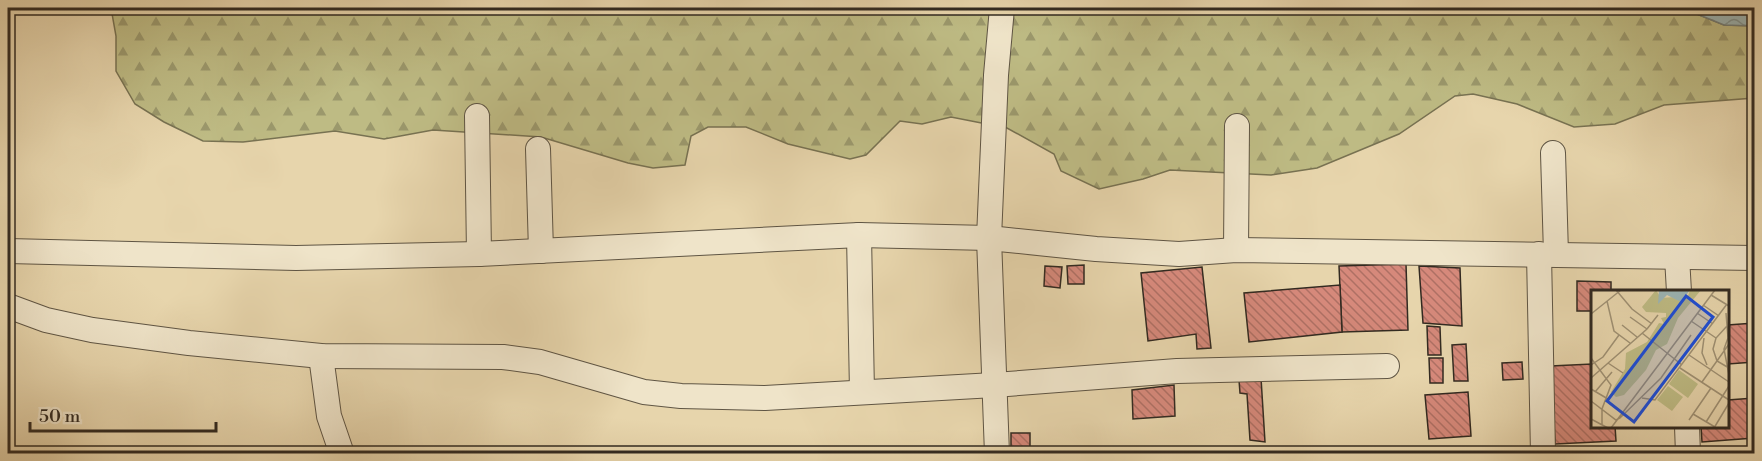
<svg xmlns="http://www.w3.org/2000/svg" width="1762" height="461" font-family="'Libre Bodoni',serif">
<defs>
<pattern id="forest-firs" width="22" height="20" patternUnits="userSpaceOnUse" patternTransform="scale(1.5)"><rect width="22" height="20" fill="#bebb84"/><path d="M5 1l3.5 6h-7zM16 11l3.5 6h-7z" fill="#9b986c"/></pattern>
<pattern id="water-waves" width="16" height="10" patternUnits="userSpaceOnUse" patternTransform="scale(1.5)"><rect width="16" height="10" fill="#9cb6b6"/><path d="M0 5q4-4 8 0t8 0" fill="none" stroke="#809494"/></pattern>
<pattern id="building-back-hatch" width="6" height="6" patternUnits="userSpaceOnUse" patternTransform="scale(1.5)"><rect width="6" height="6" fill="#d6897b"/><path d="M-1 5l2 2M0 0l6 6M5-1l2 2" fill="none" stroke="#ae7064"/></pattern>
</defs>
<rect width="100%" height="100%" fill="#e7d5ac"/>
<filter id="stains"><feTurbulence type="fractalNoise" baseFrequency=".00333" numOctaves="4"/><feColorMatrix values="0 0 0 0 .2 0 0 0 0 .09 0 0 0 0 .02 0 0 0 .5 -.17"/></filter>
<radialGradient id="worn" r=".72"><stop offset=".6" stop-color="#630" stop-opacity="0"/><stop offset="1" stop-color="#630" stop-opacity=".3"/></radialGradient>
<path fill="url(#forest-firs)" stroke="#787252" stroke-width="1.5" d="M111,8H1682L1724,25L1754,26V98L1664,105L1615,124L1574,127L1517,104L1473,94L1455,96L1399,134L1317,168L1271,175L1170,170L1143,179L1099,189L1061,171L1054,154L1007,128L951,117L922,124L900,121L866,155L850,159L788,144L746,127H708L691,136L685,165L653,168L628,163L541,137L433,130L384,139L335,131L243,142L203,141L164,122L135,104L116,71V36Z"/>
<path fill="url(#water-waves)" stroke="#727e7a" stroke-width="1.5" d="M1682,8H1754V26L1724,25Z"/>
<g fill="url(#building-back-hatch)" stroke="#322a21" stroke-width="1.5">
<path d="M1406,264L1408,330L1342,332L1339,266Z"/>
<path d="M1084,265V284H1068L1067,266Z"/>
<path d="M1045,266L1062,267L1060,288L1044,286Z"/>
<path d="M1419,266L1460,268L1462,326L1423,323Z"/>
<path d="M1202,267L1211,348L1197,349L1196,334L1148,341L1141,273Z"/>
<path d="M1577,281L1611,282V292H1592V311H1577Z"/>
<path d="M1340,285L1342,332L1249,342L1244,293Z"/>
<path d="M1754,323V362L1728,364V325Z"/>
<path d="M1427,326L1440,327L1441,355H1428Z"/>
<path d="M1466,344L1468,381H1454L1452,345Z"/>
<path d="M1429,358H1443V383H1430Z"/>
<path d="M1522,362L1523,379L1503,380L1502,363Z"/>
<path d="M1592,364V426H1615L1616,441L1555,444L1551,366Z"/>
<path d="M1261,378L1265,442L1250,440L1247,394L1240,393L1239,380Z"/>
<path d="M1174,385L1175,416L1133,419L1132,390Z"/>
<path d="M1468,392L1471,436L1429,439L1425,395Z"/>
<path d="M1754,398V438L1702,442L1701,426H1728V400Z"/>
<rect x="1011" y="433" width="19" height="21"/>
</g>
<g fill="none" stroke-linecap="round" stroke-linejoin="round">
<g stroke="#5f5544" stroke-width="26">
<g id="minor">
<path d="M477,116L479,254"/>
<path d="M538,149L541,251"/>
<path d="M1553,153L1556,254"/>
<path d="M859,235L862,392"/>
<path d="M1236,250L1237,126"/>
<path d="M8,251L296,258L479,254L859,235L989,238L1096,249L1179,254L1236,250L1754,258"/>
<path d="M1539,254L1543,454"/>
<path d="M1677,257L1679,292"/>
<path d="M8,306L46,320L92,330L189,343L321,356L503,357L540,362L644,392L681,396L765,398L994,385L1177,371L1387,366"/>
<path d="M321,356L329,416L342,454"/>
<path d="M1687,426L1688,454"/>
<path d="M997,454L989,238L996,75L1002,8"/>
</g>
</g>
<use href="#minor" stroke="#efe4c9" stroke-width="24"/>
</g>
<g transform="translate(1591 290)">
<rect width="138" height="138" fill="#e7d5ac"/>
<path d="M65,0L70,8L97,6L99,0H110L87,28L76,54L65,60L55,80L33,105L25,107L20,102L34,79L35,63L56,52L68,33L73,34L70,28L75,27V23L55,22L51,17Z" fill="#bebb84"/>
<path d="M88,80L107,94L97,108L78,94ZM77,96L92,107L81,121L66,110Z" fill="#bebb84"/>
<path d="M68,0H99L90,12L76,5L67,14Z" fill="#9cb6b6"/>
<path fill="none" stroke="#9f9174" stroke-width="1.5" d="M25,0L41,19L61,34M120,5L138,16M16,11L23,41L39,53M112,15L128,26M106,23L122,34M135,23L137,48L133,59L138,85M0,24L30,0M39,27L56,39M100,31L125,48M31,35L46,47M136,36L125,48L122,59L126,71L138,78M51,43L91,75M113,48L111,63L116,75M98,65L138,92M0,68L20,95L11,119V135M17,73L32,83M0,75L12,67L28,45M89,78L138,110M0,88L56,39L67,25M111,92L138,54M0,99L17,109M4,102L21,82M51,108L64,110L136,14M0,111L25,130L29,128L70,88L100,45M102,124L124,137M0,129L17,138M98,130L120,98M115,132L138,96M20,138L124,0M123,138L138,113"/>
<path fill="#1d4ed8" fill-opacity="0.15" stroke="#1d4ed8" stroke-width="3" d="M95,6L122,27L43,132L16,111Z"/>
<rect width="138" height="138" fill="none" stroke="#322a21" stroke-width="3"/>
</g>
<rect width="1762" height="461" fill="none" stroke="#e7d5ac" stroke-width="30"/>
<rect x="9" y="9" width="1744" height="443" fill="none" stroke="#322a21" stroke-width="3"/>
<rect x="15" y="15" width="1732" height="431" fill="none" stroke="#322a21" stroke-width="1.5"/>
<path d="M30 422v9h186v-9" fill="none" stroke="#322a21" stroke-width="3"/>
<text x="39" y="422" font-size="18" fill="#322a21" stroke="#efe4c9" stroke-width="4.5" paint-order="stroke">50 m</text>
<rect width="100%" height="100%" filter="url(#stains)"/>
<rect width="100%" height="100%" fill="url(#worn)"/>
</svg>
